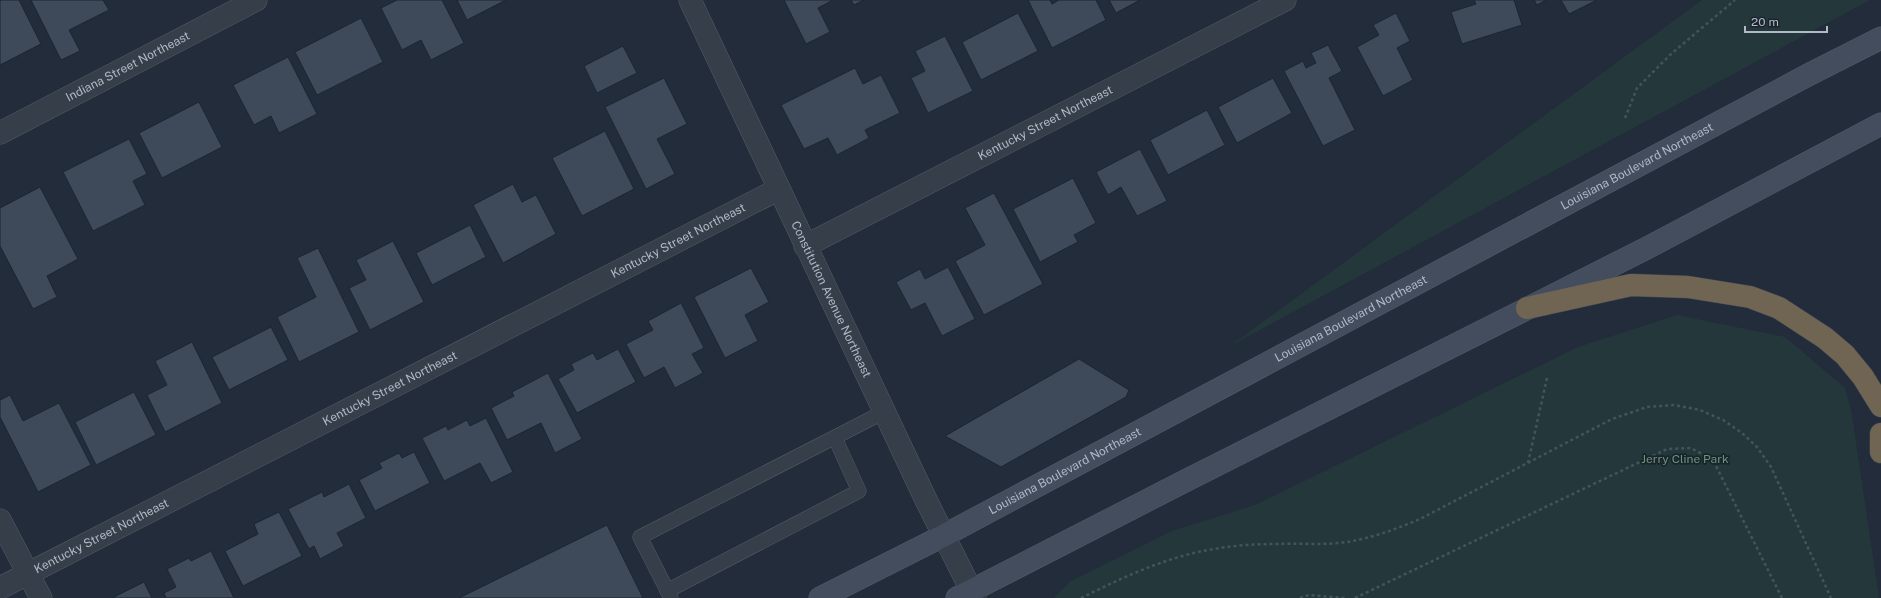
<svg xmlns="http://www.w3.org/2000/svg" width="1881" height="598" font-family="'Public Sans',sans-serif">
<rect width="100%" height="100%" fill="#222c3a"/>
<g fill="#24383b">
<path d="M1702,0H1870L1230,346Z"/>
<path d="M1677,315L1785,337L1845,388L1851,409L1879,598H1054L1071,581L1172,531L1255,505L1578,347Z"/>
</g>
<g fill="#3e4a59" stroke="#1d2531">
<path d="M0,0H19L41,44L0,65Z"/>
<path d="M31,0H103L109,10L69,30L80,51L61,60Z"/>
<path d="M397,0H442L464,43L431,60L421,40L402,50L381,8Z"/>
<path d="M457,0H506L467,20Z"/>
<path d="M784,0H833L818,8L830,32L806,44Z"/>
<path d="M851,0H864L854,5Z"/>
<path d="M1028,0H1050L1052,4L1059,0H1096L1106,20L1052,48Z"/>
<path d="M1109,0H1140L1116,13Z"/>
<path d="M1474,0H1514L1522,25L1462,44L1451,12L1476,4Z"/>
<path d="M1534,0H1546L1537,5Z"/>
<path d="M1561,0H1597L1569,14Z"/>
<path d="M1018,13L1038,51L981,80L962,42Z"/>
<path d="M1396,13L1410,41L1397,48L1413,80L1383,96L1357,47L1379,35L1373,25Z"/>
<path d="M361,18L383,62L317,95L295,52Z"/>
<path d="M945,36L973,91L928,113L911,78L925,71L915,51Z"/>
<path d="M1328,45L1342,71L1329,78L1355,130L1323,146L1284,71L1303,61L1306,68L1316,63L1311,53Z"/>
<path d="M623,46L637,73L597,93L584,66Z"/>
<path d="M288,57L317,114L279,133L271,116L254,125L233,85Z"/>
<path d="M855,68L863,84L881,75L900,113L865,130L869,138L837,155L828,138L804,149L781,105Z"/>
<path d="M664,78L687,124L657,139L675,174L646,189L605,107Z"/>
<path d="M1273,78L1292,113L1237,143L1218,107Z"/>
<path d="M199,102L222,147L162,178L139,133Z"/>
<path d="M1207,110L1225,145L1168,175L1150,140Z"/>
<path d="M605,131L634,189L582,216L552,158Z"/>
<path d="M129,139L147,174L133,181L145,205L93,231L63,172Z"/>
<path d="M1140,149L1167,201L1137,216L1121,187L1108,195L1096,172Z"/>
<path d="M1073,178L1096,223L1074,235L1078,242L1040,262L1013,209Z"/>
<path d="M513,184L522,202L536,195L556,234L503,263L473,205Z"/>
<path d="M40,187L78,259L47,276L57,297L33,309L0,246V208Z"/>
<path d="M994,193L1043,284L984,315L955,261L985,245L965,208Z"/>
<path d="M470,225L486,257L432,285L416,253Z"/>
<path d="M393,241L424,302L370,330L349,288L366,280L356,260Z"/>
<path d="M318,248L359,332L299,362L277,317L316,297L297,258Z"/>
<path d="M948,267L975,319L942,336L925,303L911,310L896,282L920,269L925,279Z"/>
<path d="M751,268L769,302L745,315L758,341L725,358L694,297Z"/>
<path d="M681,303L704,348L692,354L703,373L675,388L664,367L644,378L626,344L653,330L648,321Z"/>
<path d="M271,327L288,360L229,390L212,357Z"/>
<path d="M192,342L222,403L165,432L147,395L167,385L155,361Z"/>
<path d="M618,349L636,382L577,413L558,379L574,370L571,364L593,353L597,360Z"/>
<path d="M1079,359L1129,390L1126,397L1001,467L945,436Z"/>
<path d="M548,373L582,439L555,453L541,423L507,440L491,408L514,396L512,392Z"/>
<path d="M134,392L156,435L96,465L75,422Z"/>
<path d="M10,395L23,421L59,403L91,465L38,492L0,417V400Z"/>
<path d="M486,418L513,472L491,483L480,463L444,481L422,438L446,426L448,430L467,420L470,426Z"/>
<path d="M414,452L430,483L375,511L359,480L382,468L379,463L399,453L402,458Z"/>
<path d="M349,484L366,518L337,533L344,546L320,559L314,546L309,549L288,509L322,492L324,497Z"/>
<path d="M279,512L302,556L243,586L225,551L258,534L254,524Z"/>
<path d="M607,525L643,598H459Z"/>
<path d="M211,551L234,598H166L164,593L176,587L167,569L189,558L191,561Z"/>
<path d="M144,582L152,598H112Z"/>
</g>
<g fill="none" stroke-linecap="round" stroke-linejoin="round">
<g stroke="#545c68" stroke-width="15">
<g id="service">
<path d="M667,591L859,491L835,438"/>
<path d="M671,598L640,537L884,412"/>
</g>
</g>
<g stroke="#545c68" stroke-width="23">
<g id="minor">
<path id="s1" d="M0,133L256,0"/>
<path id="s2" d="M805,246L1285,0"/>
<path d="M0,520L41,598"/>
<path id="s3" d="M0,588L779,189"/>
</g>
</g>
<g stroke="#545c68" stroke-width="23">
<g id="tertiary">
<path id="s4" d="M690,0L926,500L975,598"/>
</g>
</g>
<g stroke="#545c68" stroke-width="23">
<g id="secondary">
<path id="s5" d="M820,598L943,536L1808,75L1881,38"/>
<path d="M957,598L1187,480L1647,248L1881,124"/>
</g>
</g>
<g stroke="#414955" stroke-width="23">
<g id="motorway">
<path d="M1527,308L1631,285L1688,287L1750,297L1779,308L1825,338L1845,355L1863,377L1881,406"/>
<path d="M1881,434V452"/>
</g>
</g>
<g stroke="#425558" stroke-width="2.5" stroke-dasharray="3 3" stroke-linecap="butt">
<path d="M1625,118L1637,88L1671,54L1735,0"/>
<path d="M1528,463L1547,378"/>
<path d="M1081,598C1126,576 1170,555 1220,548C1239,545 1259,544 1278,544C1298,543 1318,545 1339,543C1367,540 1394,530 1420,519L1612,419L1647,407L1674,405L1700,410L1723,420L1742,433L1757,447L1771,467L1831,598"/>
<path d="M1300,598L1309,595L1345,598"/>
<path d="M1355,598L1667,449L1691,448L1713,460L1782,598"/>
</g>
<use href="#service" stroke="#363e4a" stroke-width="14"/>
<use href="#minor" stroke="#363e4a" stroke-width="22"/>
<use href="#tertiary" stroke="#363e4a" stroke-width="22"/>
<use href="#secondary" stroke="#444d5d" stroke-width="22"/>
<use href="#motorway" stroke="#706553" stroke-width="22"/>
</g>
<g text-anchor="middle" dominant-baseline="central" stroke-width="3.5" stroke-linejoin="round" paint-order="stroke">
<g font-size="12" fill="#b1b9c6" stroke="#1b232f">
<text stroke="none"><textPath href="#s1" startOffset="144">Indiana Street Northeast</textPath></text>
<text stroke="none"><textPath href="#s2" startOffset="270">Kentucky Street Northeast</textPath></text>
<text stroke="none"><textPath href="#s5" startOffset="924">Louisiana Boulevard Northeast</textPath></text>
<text stroke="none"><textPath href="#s3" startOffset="762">Kentucky Street Northeast</textPath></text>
<text stroke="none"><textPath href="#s4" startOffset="331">Constitution Avenue Northeast</textPath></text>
<text stroke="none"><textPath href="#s5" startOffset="600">Louisiana Boulevard Northeast</textPath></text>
<text stroke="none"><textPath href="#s3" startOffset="438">Kentucky Street Northeast</textPath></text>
<text stroke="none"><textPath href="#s5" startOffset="276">Louisiana Boulevard Northeast</textPath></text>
<text stroke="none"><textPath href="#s3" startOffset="114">Kentucky Street Northeast</textPath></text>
</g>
<g font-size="12" fill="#689774" stroke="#1b232f">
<text x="1685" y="459">Jerry Cline Park</text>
</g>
</g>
<path d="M1745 26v6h82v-6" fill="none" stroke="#b1b9c6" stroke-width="2"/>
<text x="1751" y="26" font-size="12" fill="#b1b9c6" stroke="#1b232f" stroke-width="3" paint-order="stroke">20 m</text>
</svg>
